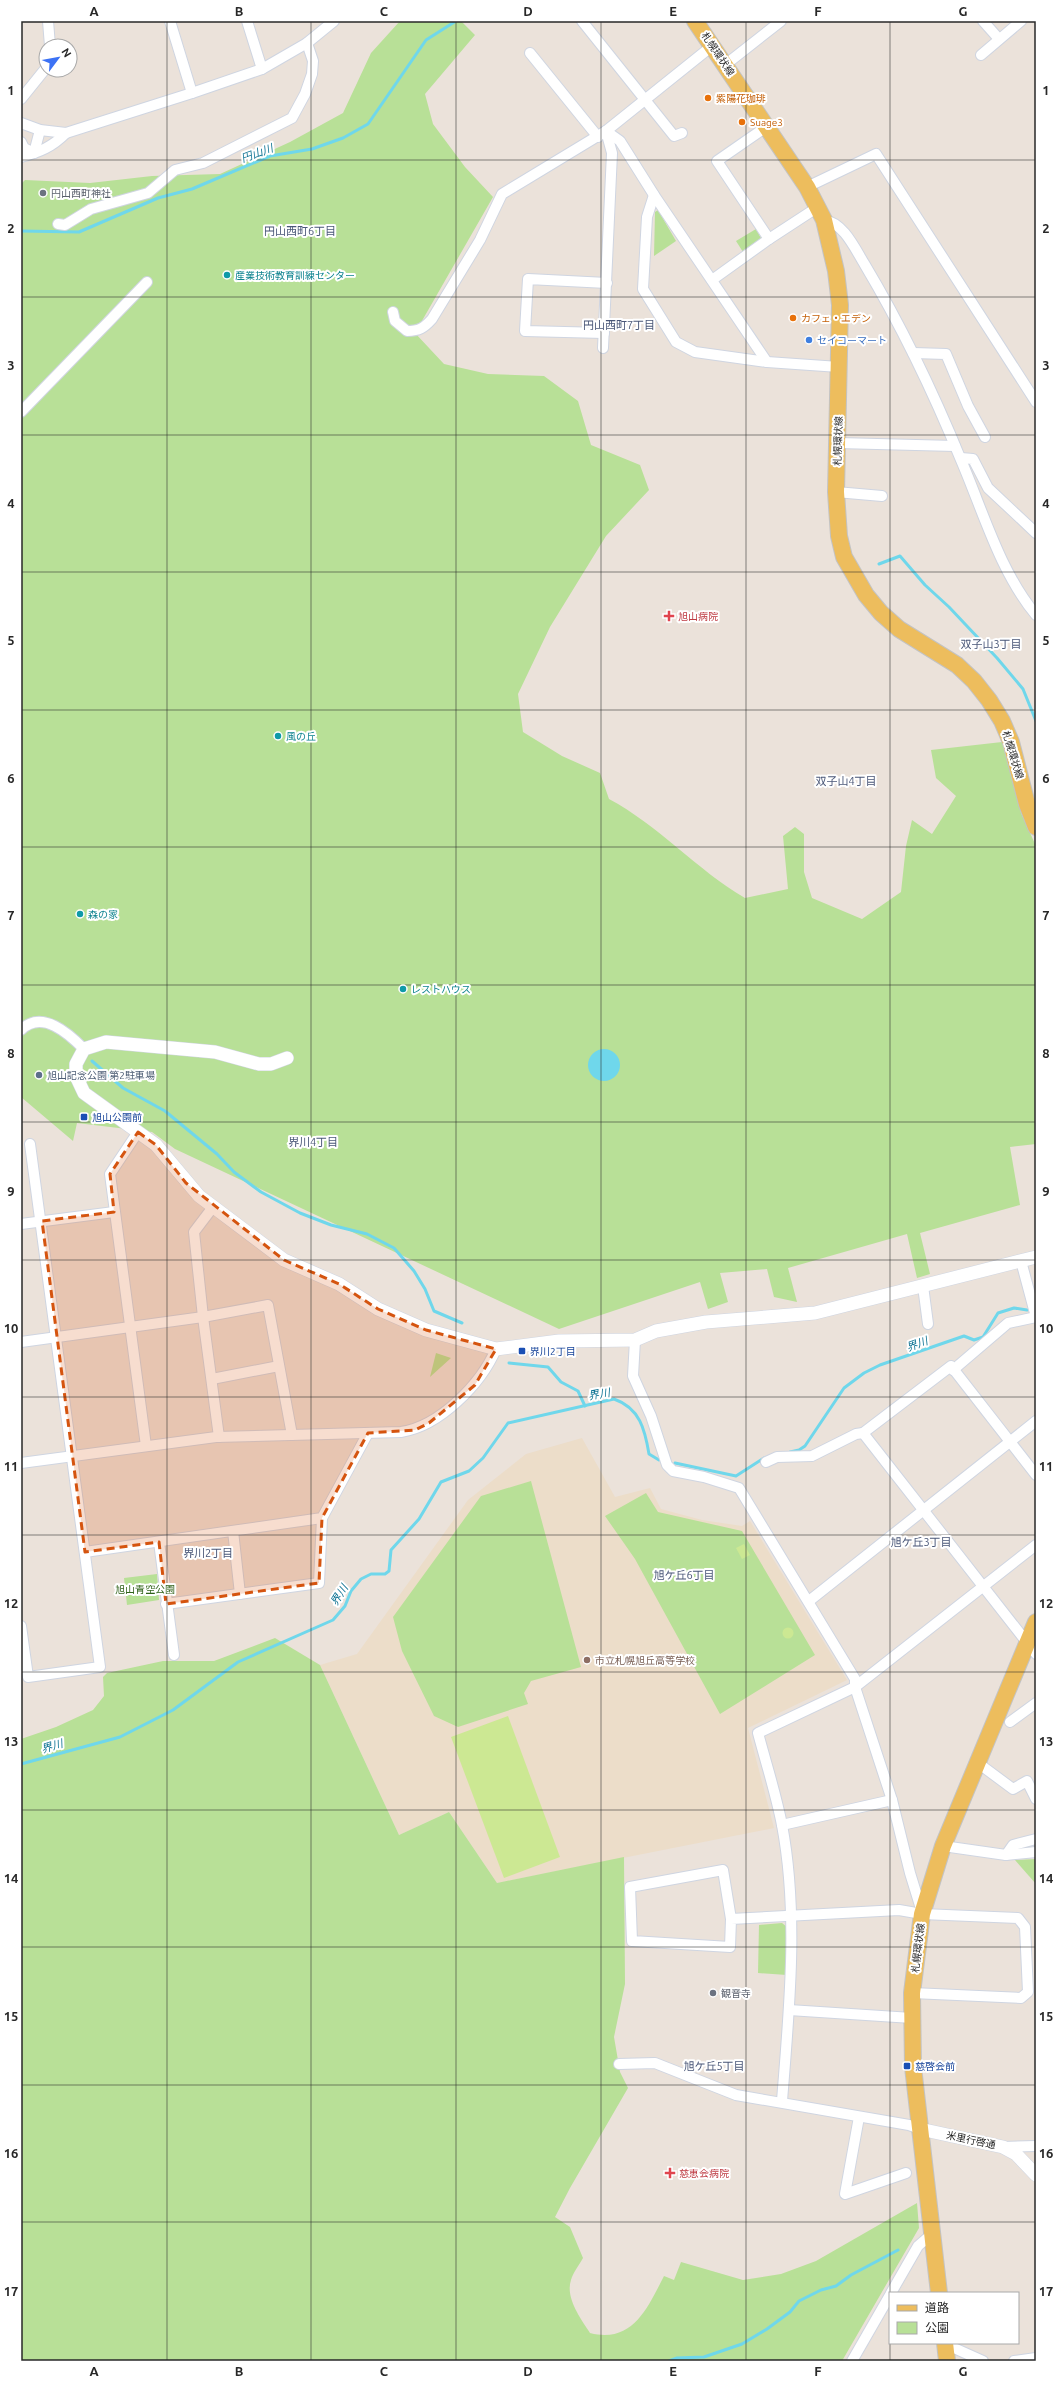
<svg xmlns="http://www.w3.org/2000/svg" width="1057" height="2382" font-family="Ubuntu,'Noto Sans JP',sans-serif">
<rect width="100%" height="100%" fill="#ebe2da"/>
<path fill="#ecddc9" d="M582,1438L615,1497L650,1488L661,1509L702,1520L742,1526L750,1521L847,1680L748,1728L774,1828L497,1883L449,1812L399,1835L320,1665L357,1654L468,1500L526,1454Z"/>
<g fill="#b8e097">
<path d="M400,21H461L475,35L425,94L433,124L465,167L493,197L415,333L444,364L488,374L544,376L578,401L591,445L640,465L649,490L606,536L550,627L518,694L523,732L562,756L600,773L609,799C658,825 697,870 745,898L788,889L783,836L795,827L804,834V872L812,898L862,919L901,892L906,846L912,820L932,834L956,796L936,778L931,750L1002,742L1021,813L1036,846V1144L1010,1147L1020,1205L920,1233L930,1274L917,1278L907,1234L788,1268L797,1302L774,1297L767,1269L720,1273L728,1302L708,1309L700,1282L559,1329L175,1149L152,1132L77,1123L73,1141L21,1097V184L25,180L90,183L152,176L220,174L290,142L343,113L371,53Z"/>
<path d="M658,210L676,241L654,256L655,212Z"/>
<path d="M756,229L762,240L743,252L736,241Z"/>
<path d="M436,1353L451,1358L430,1377Z"/>
<path d="M531,1481L581,1667L531,1681L524,1693L528,1704L458,1727L434,1716L402,1651L393,1617L481,1496Z"/>
<path d="M646,1493L658,1512L742,1531L815,1655L720,1714L635,1559L605,1516Z"/>
<path d="M157,1574L159,1600L127,1605L124,1578Z"/>
<path d="M275,1638L320,1665L399,1835L449,1812L497,1883L624,1857L625,1984L614,2037L620,2072L628,2088L570,2188L555,2217L570,2227L583,2258C579,2265 573,2273 571,2280C565,2298 581,2319 590,2333C633,2344 648,2307 664,2276L674,2280L681,2262L743,2280L781,2274L816,2261L917,2203L919,2228L842,2361H21V1739L56,1727L93,1710L104,1696L103,1677L107,1673L163,1661H214Z"/>
<path d="M1036,1859V1884L1015,1860Z"/>
<path d="M782,1923L787,1927V1975L758,1973L759,1925Z"/>
</g>
<g fill="#cce893">
<path d="M744,1544L750,1555L742,1559L736,1548Z"/>
<circle cx="788" cy="1633" r="5.5"/>
<path d="M508,1716L560,1857L504,1878L451,1737Z"/>
</g>
<circle fill="#6fd7eb" cx="604" cy="1065" r="16"/>
<g fill="none" stroke-linecap="round" stroke-linejoin="round">
<g stroke="#6fd7eb" stroke-width="3">
<path d="M21,231L79,232L158,198L192,189L270,156L312,149L343,138L368,124L426,40L456,21"/>
<path d="M879,564L900,556L925,585L949,607L997,658L1023,689L1036,721"/>
<path d="M92,1061L123,1088L165,1111L217,1154L234,1172L261,1192L300,1213L331,1225L367,1234L394,1248L414,1271L425,1289L434,1311L462,1323"/>
<path d="M509,1363L548,1367L561,1382L578,1391L585,1406"/>
<path d="M790,1452L799,1450L805,1446L844,1388L864,1373L880,1365L964,1336L974,1340L983,1337L998,1313L1014,1308L1027,1310"/>
<path d="M675,1463L736,1476L764,1458"/>
<path d="M21,1764L120,1737L173,1710L238,1662L333,1620L345,1606L351,1591L361,1579L371,1574H385L389,1571L391,1550L419,1519L441,1482L469,1471L483,1458L508,1423L614,1399C640,1408 645,1430 649,1454L659,1460"/>
<path d="M669,2361L677,2358L704,2357L742,2344L767,2329L790,2312L799,2301L821,2290L836,2286L851,2275L898,2250"/>
</g>
<g stroke="#cfd5e1" stroke-width="12">
<g id="minor">
<path d="M48,21L50,46"/>
<path d="M170,21L192,93"/>
<path d="M247,21L262,69"/>
<path d="M582,21L674,136L682,133"/>
<path d="M983,21L999,39"/>
<path d="M530,53L598,137"/>
<path d="M981,55L1021,21"/>
<path d="M725,65L781,21"/>
<path d="M21,99L46,68"/>
<path d="M21,123L40,130L66,133L192,93L262,69L307,43L334,21"/>
<path d="M766,127L717,161L769,239"/>
<path d="M606,131L620,141L654,195L767,362"/>
<path d="M21,142L24,148L34,153"/>
<path d="M34,153L40,130"/>
<path d="M21,157C40,152 52,147 66,133"/>
<path d="M807,187L876,154L1036,402"/>
<path d="M654,195L647,217L643,289L676,342L695,352L767,362L839,367"/>
<path d="M824,220C844,223 855,249 865,265C902,327 934,394 961,460C983,511 1000,572 1036,615"/>
<path d="M58,224L65,225L91,209L148,193L175,170L203,163L292,118L305,94L312,74L313,61L307,43"/>
<path d="M712,280L769,239L818,207"/>
<path d="M393,312L395,321L407,331C419,331 424,328 432,319L480,240L502,194L606,131L712,46"/>
<path d="M604,333L525,331L528,279L607,283"/>
<path d="M603,348L612,153L606,131"/>
<path d="M913,353L946,354L968,406L985,437"/>
<path d="M21,412L147,282"/>
<path d="M838,443L955,446"/>
<path d="M961,458L973,459L988,488L1036,533"/>
<path d="M836,492L882,496"/>
<path d="M21,1030C42,1009 69,1034 84,1049"/>
<path d="M138,1132L110,1174L146,1446"/>
<path d="M213,1207L194,1232L203,1317L219,1437"/>
<path d="M21,1224L114,1212"/>
<path d="M1021,1261L1036,1317"/>
<path d="M923,1286L928,1324"/>
<path d="M635,1340L633,1376L651,1416L667,1465L673,1471L704,1477L739,1488L855,1679V1687L892,1800L910,1873L922,1912"/>
<path d="M21,1342L203,1317L268,1305L292,1435"/>
<path d="M953,1370L1008,1323L1036,1317"/>
<path d="M212,1379L279,1366"/>
<path d="M766,1462L777,1457L812,1456L856,1434L863,1433"/>
<path d="M21,1463L216,1437L401,1432C440,1426 481,1384 496,1349"/>
<path d="M1036,1475L951,1366L863,1433L1036,1654"/>
<path d="M233,1531L240,1594"/>
<path d="M159,1542L174,1655"/>
<path d="M85,1552L322,1518L368,1433"/>
<path d="M809,1601L1036,1421"/>
<path d="M166,1604L319,1583L322,1518"/>
<path d="M21,1626L28,1677L100,1667L30,1144"/>
<path d="M1010,1722L1036,1703"/>
<path d="M978,1763L1013,1789L1027,1781L1036,1799"/>
<path d="M782,1825L892,1800"/>
<path d="M943,1846L1006,1855L1036,1852"/>
<path d="M1006,1855L1013,1845L1036,1839"/>
<path d="M731,1919L730,1947L632,1941L630,1887L723,1870L731,1919L899,1910L922,1914L1018,1918L1025,1927L1028,1992L1021,1998L912,1993"/>
<path d="M789,2010L912,2018"/>
<path d="M619,2064L655,2063L736,2095L909,2125L920,2129"/>
<path d="M782,2101C789,2011 799,1915 782,1825C776,1794 766,1763 758,1733L855,1687L1036,1545"/>
<path d="M859,2117L845,2194L906,2173"/>
<path d="M1003,2147L1036,2146"/>
<path d="M891,2293L918,2246L933,2233"/>
<path d="M945,2344L983,2361"/>
<path d="M852,2361L890,2295"/>
<path d="M1014,2361L1036,2358"/>
</g>
</g>
<g stroke="#cfd5e1" stroke-width="14">
<g id="tertiary">
<path d="M287,1058L271,1064H259L215,1052L106,1042L84,1049L76,1064V1076L84,1093L156,1145L199,1196L284,1260L339,1284L378,1309L426,1330L496,1349L559,1341L635,1340L656,1331L706,1322L815,1313L1036,1257"/>
<path d="M920,2129L1003,2147L1016,2154L1036,2175"/>
</g>
</g>
<g stroke="#c3c3c3" stroke-width="18">
<g id="primary">
<path d="M695,21L807,187L824,220L836,271L840,305L836,492L839,536L844,557L866,595L881,613L899,629L957,665L974,681L989,700L1002,721L1011,742L1027,804L1036,827"/>
<path d="M939,2293L913,2067L912,1993L922,1914L943,1846L1036,1622"/>
<path d="M945,2343L947,2361"/>
</g>
</g>
<use href="#minor" stroke="#fff" stroke-width="10"/>
<use href="#tertiary" stroke="#fff" stroke-width="13"/>
<use href="#primary" stroke="#edbd5d" stroke-width="16"/>
</g>
<path fill="#d5540f" fill-opacity="0.2" stroke="#d5540f" stroke-width="3" stroke-dasharray="8 5" stroke-linejoin="round" d="M138,1132L156,1145L186,1183L284,1260L339,1284L378,1309L426,1330L496,1349L475,1385L429,1423L415,1430L368,1433L322,1518L319,1583L166,1604L159,1542L85,1552L42,1221L114,1212L110,1174Z"/>
<path fill="none" stroke="#282828" stroke-width="1" stroke-opacity="0.55" d="M167,21V2361M311,21V2361M456,21V2361M601,21V2361M746,21V2361M890,21V2293M21,160H1036M21,297H1036M21,435H1036M21,572H1036M21,710H1036M21,847H1036M21,985H1036M21,1122H1036M21,1260H1036M21,1397H1036M21,1535H1036M21,1672H1036M21,1810H1036M21,1947H1036M21,2085H1036M21,2222H1036M890,2343V2361"/>
<g fill="#e8710a" stroke="#fff" stroke-width="1.5">
<circle cx="708" cy="98" r="4"/>
<circle cx="742" cy="122" r="4"/>
<circle cx="793" cy="318" r="4"/>
</g>
<g fill="#6b7280" stroke="#fff" stroke-width="1.5">
<circle cx="43" cy="193" r="4"/>
<circle cx="713" cy="1993" r="4"/>
</g>
<g fill="#0f9aa8" stroke="#fff" stroke-width="1.5">
<circle cx="227" cy="275" r="4"/>
<circle cx="278" cy="736" r="4"/>
<circle cx="80" cy="914" r="4"/>
<circle cx="403" cy="989" r="4"/>
</g>
<circle fill="#3f7fe0" stroke="#fff" stroke-width="1.5" cx="809" cy="340" r="4"/>
<g fill="#e0444e" stroke="#fff" stroke-width="1.5">
<path d="M667 610h4v4h4v4h-4v4h-4v-4h-4v-4h4z"/>
<path d="M668 2167h4v4h4v4h-4v4h-4v-4h-4v-4h4z"/>
</g>
<circle fill="#5c6f8a" stroke="#fff" stroke-width="1.5" cx="39" cy="1075" r="4"/>
<g fill="#1a4fb4" stroke="#fff" stroke-width="1.5">
<rect x="80" y="1113" width="8" height="8" rx="2"/>
<rect x="518" y="1347" width="8" height="8" rx="2"/>
<rect x="903" y="2062" width="8" height="8" rx="2"/>
</g>
<circle fill="#8d6e63" stroke="#fff" stroke-width="1.5" cx="587" cy="1660" r="4"/>
<g text-anchor="middle" dominant-baseline="central" stroke-width="4" stroke-linejoin="round" paint-order="stroke">
<g font-size="10" fill="#282828" stroke="#fff">
<text transform="translate(718 54) rotate(56)">札幌環状線</text>
<text transform="translate(838 441) rotate(-88)">札幌環状線</text>
<text transform="translate(1013 755) rotate(73)">札幌環状線</text>
<text transform="translate(918 1948) rotate(-83)">札幌環状線</text>
<text transform="translate(971 2140) rotate(12)">米里行啓通</text>
</g>
<g font-size="10" fill="#c56008" stroke="#fff" text-anchor="start">
<text x="716" y="98">紫陽花珈琲</text>
<text x="750" y="122">Suage3</text>
<text x="801" y="318">カフェ・エデン</text>
</g>
<g font-size="10" fill="#5b616d" stroke="#fff" text-anchor="start">
<text x="51" y="193">円山西町神社</text>
<text x="721" y="1993">観音寺</text>
</g>
<g font-size="10" fill="#0d838f" stroke="#fff" text-anchor="start">
<text x="235" y="275">産業技術教育訓練センター</text>
<text x="286" y="736">風の丘</text>
<text x="88" y="914">森の家</text>
<text x="411" y="989">レストハウス</text>
</g>
<g font-size="10" fill="#366cbe" stroke="#fff" text-anchor="start">
<text x="817" y="340">セイコーマート</text>
</g>
<g font-size="10" fill="#be3a42" stroke="#fff" text-anchor="start">
<text x="678" y="616">旭山病院</text>
<text x="679" y="2173">慈恵会病院</text>
</g>
<g font-size="10" fill="#4e5e75" stroke="#fff" text-anchor="start">
<text x="47" y="1075">旭山記念公園 第2駐車場</text>
</g>
<g font-size="10" fill="#164399" stroke="#fff" text-anchor="start">
<text x="92" y="1117">旭山公園前</text>
<text x="530" y="1351">界川2丁目</text>
<text x="915" y="2066">慈啓会前</text>
</g>
<g font-size="10" fill="#31631b" stroke="#fff">
<text x="145" y="1589">旭山青空公園</text>
</g>
<g font-size="10" fill="#785e54" stroke="#fff" text-anchor="start">
<text x="595" y="1660">市立札幌旭丘高等学校</text>
</g>
<g font-size="11" font-style="italic" fill="#107494" stroke="#fff">
<text transform="translate(257 153) rotate(-20)">円山川</text>
<text transform="translate(917 1344) rotate(-20)">界川</text>
<text transform="translate(599 1394) rotate(-10)">界川</text>
<text transform="translate(339 1595) rotate(-58)">界川</text>
<text transform="translate(52 1746) rotate(-16)">界川</text>
</g>
<g font-size="11" fill="#4a5778" stroke="#fff">
<text x="300" y="231">円山西町6丁目</text>
<text x="619" y="325">円山西町7丁目</text>
<text x="991" y="644">双子山3丁目</text>
<text x="846" y="781">双子山4丁目</text>
<text x="313" y="1142">界川4丁目</text>
<text x="921" y="1542">旭ケ丘3丁目</text>
<text x="208" y="1553">界川2丁目</text>
<text x="684" y="1575">旭ケ丘6丁目</text>
<text x="714" y="2066">旭ケ丘5丁目</text>
</g>
</g>
<rect width="1057" height="2382" fill="none" stroke="#ffffff" stroke-width="44"/>
<rect x="889" y="2292" width="130" height="52" fill="#ffffff" stroke="#a9a9a9"/>
<rect x="897" y="2305" width="20" height="6" fill="#edbd5d" stroke="#a9a9a9"/>
<text x="925" y="2312" font-size="12" fill="#282828">道路</text>
<rect x="897" y="2322" width="20" height="12" fill="#b8e097" stroke="#a9a9a9"/>
<text x="925" y="2332" font-size="12" fill="#282828">公園</text>
<g transform="translate(58 58) rotate(58)"><circle r="19" fill="#ffffff" stroke="#a9a9a9"/>
<path d="M0-3L7 15L0 10L-7 15Z" fill="#3c72f5"/>
<text y="-6" font-size="11" font-weight="bold" text-anchor="middle" fill="#282828">N</text>
</g>
<rect x="22" y="22" width="1013" height="2338" fill="none" stroke="#282828" stroke-width="1.5"/>
<g font-size="13" text-anchor="middle" font-weight="bold" fill="#282828">
<text x="94" y="16">A</text>
<text x="239" y="16">B</text>
<text x="384" y="16">C</text>
<text x="528" y="16">D</text>
<text x="673" y="16">E</text>
<text x="818" y="16">F</text>
<text x="963" y="16">G</text>
<text x="11" y="95">1</text>
<text x="1046" y="95">1</text>
<text x="11" y="233">2</text>
<text x="1046" y="233">2</text>
<text x="11" y="370">3</text>
<text x="1046" y="370">3</text>
<text x="11" y="508">4</text>
<text x="1046" y="508">4</text>
<text x="11" y="645">5</text>
<text x="1046" y="645">5</text>
<text x="11" y="783">6</text>
<text x="1046" y="783">6</text>
<text x="11" y="920">7</text>
<text x="1046" y="920">7</text>
<text x="11" y="1058">8</text>
<text x="1046" y="1058">8</text>
<text x="11" y="1196">9</text>
<text x="1046" y="1196">9</text>
<text x="11" y="1333">10</text>
<text x="1046" y="1333">10</text>
<text x="11" y="1471">11</text>
<text x="1046" y="1471">11</text>
<text x="11" y="1608">12</text>
<text x="1046" y="1608">12</text>
<text x="11" y="1746">13</text>
<text x="1046" y="1746">13</text>
<text x="11" y="1883">14</text>
<text x="1046" y="1883">14</text>
<text x="11" y="2021">15</text>
<text x="1046" y="2021">15</text>
<text x="11" y="2158">16</text>
<text x="1046" y="2158">16</text>
<text x="11" y="2296">17</text>
<text x="1046" y="2296">17</text>
<text x="94" y="2376">A</text>
<text x="239" y="2376">B</text>
<text x="384" y="2376">C</text>
<text x="528" y="2376">D</text>
<text x="673" y="2376">E</text>
<text x="818" y="2376">F</text>
<text x="963" y="2376">G</text>
</g>
</svg>
